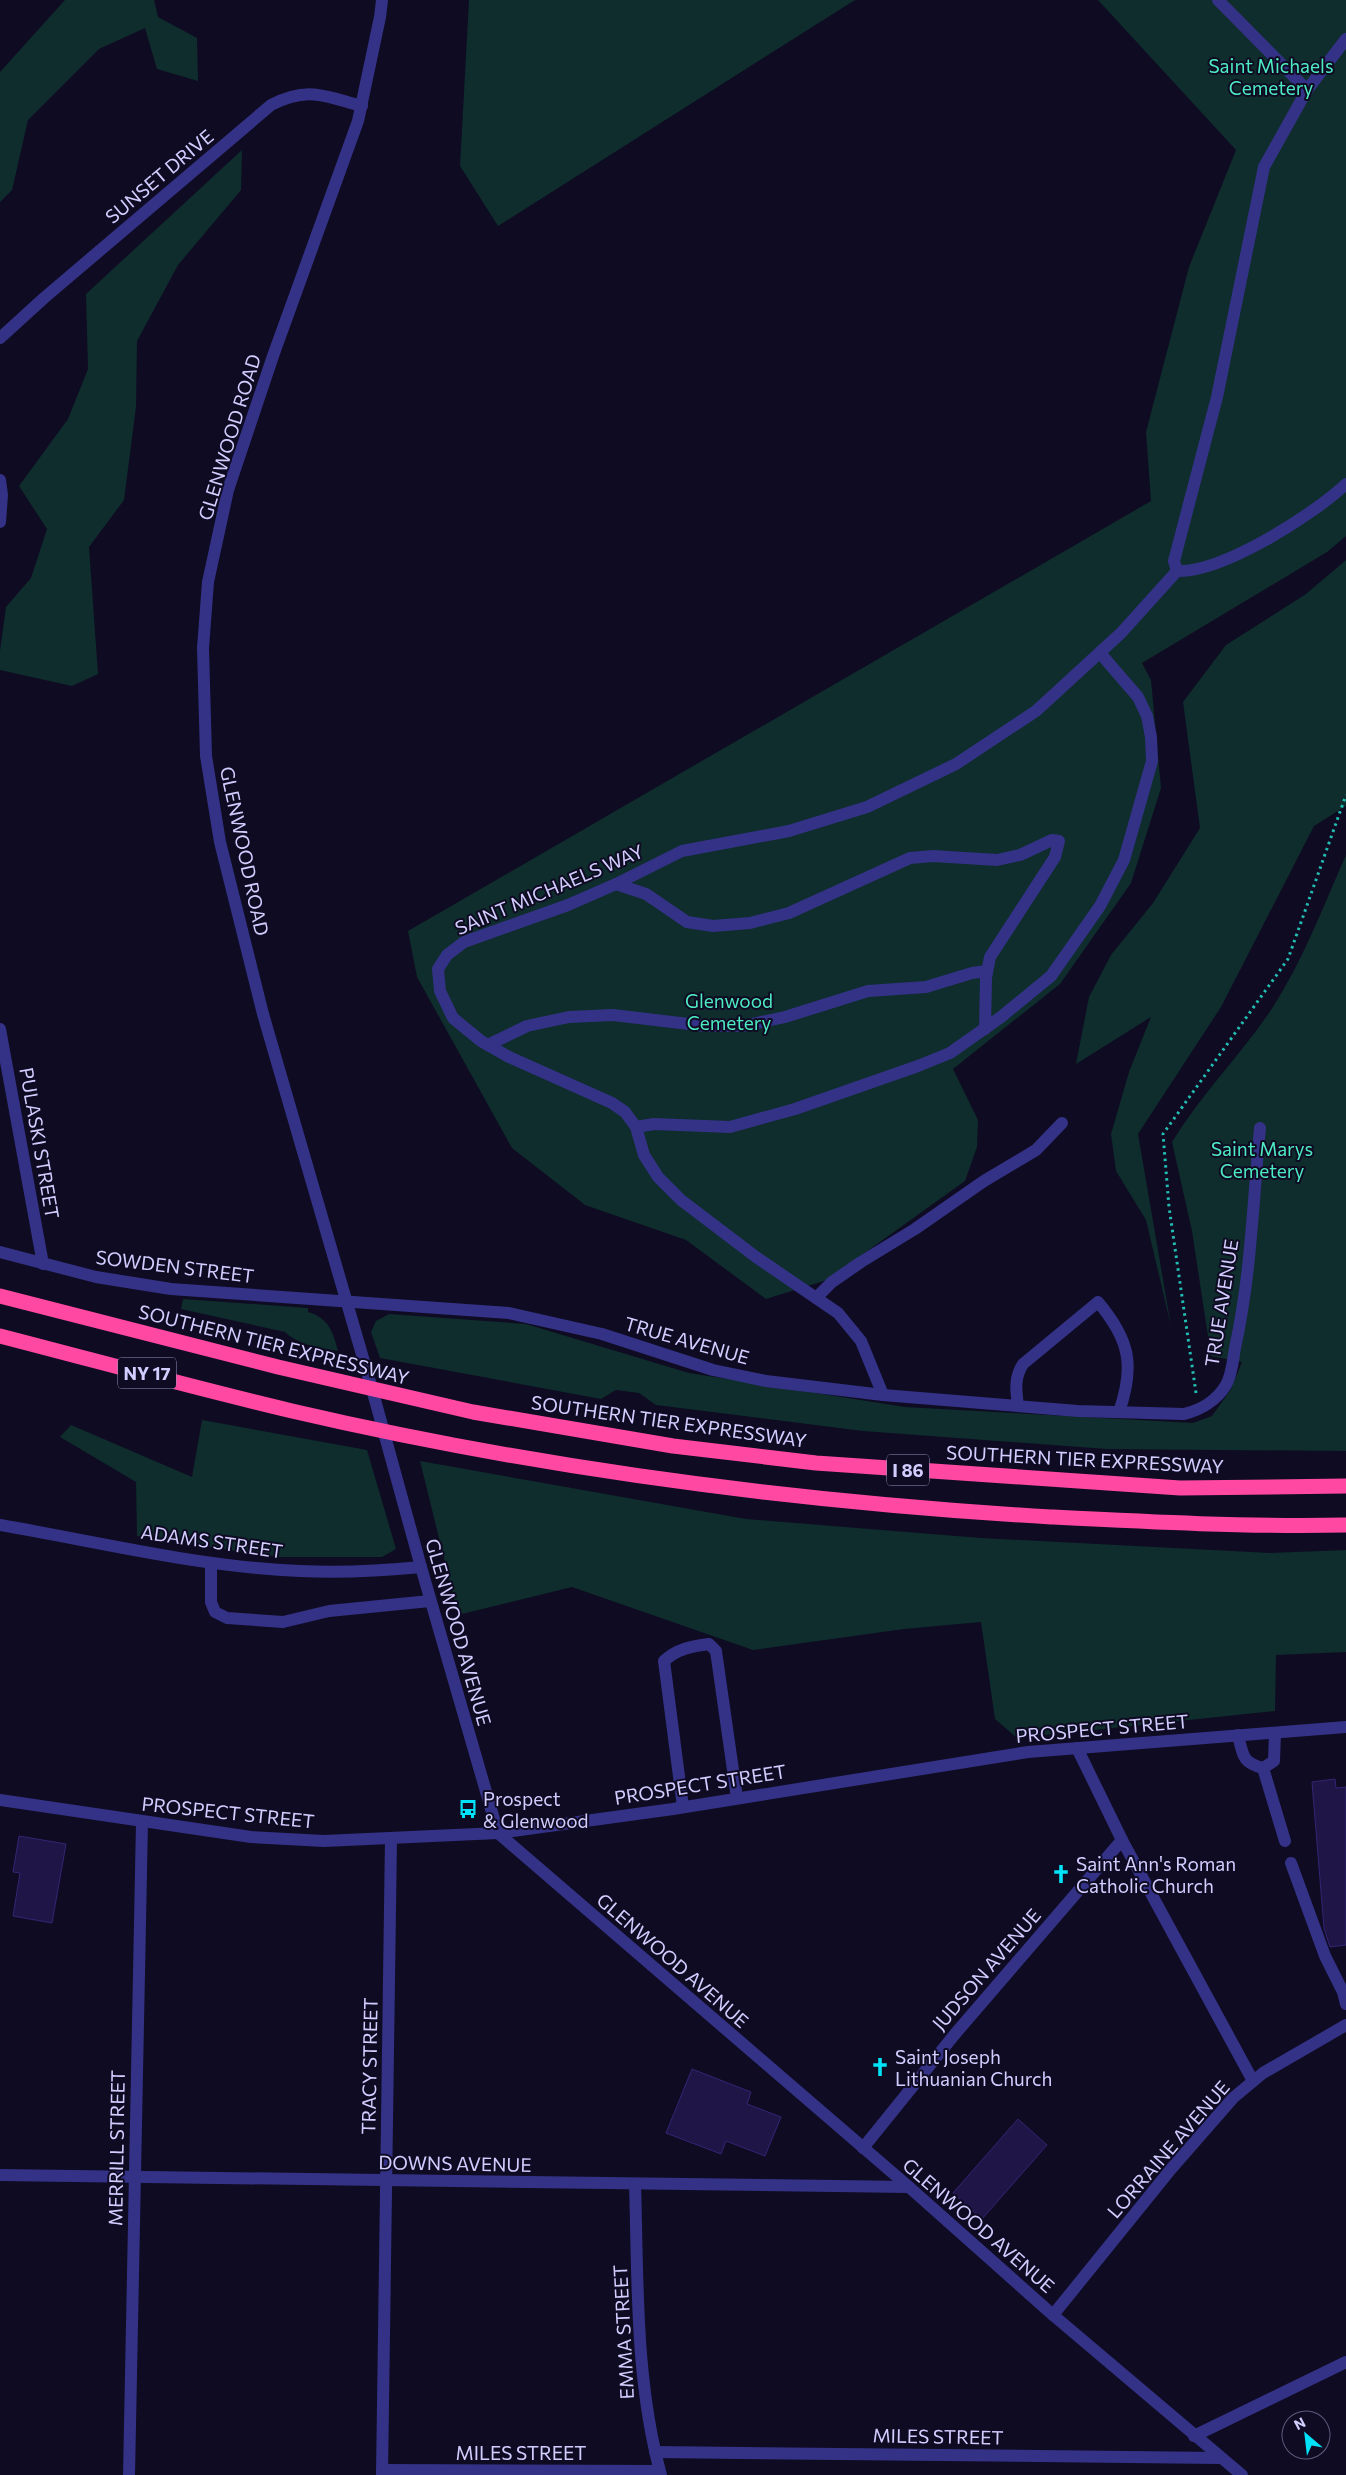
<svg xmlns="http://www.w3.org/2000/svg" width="1346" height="2475" font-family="Commissioner,sans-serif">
<rect width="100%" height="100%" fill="#0f0b23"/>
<g fill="#0e2d2c">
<path d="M65,0H154L158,17L197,38L198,81L157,69L145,28L99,49L28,120L12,190L0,202V72Z"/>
<path d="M469,0H855L498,226L460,166Z"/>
<path d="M1098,0H1346V536L1327,552L1142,663L1151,680L1161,788L1131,883L1060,984L953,1069L978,1120L977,1147L965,1181L827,1280L766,1299L686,1240L585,1205L512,1148L417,977L408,931L1151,501L1146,432L1189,267L1236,150Z"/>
<path d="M242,150L241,190L178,265L137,341L136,407L124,500L89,547L98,674L72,686L0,670V651L6,607L31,578L47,529L19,486L68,419L88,369L86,294Z"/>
<path d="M1346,560V806L1314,826L1221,1007L1138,1134L1171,1326L1146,1220L1116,1171L1111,1134L1129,1072L1151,1017L1076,1064L1089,997L1111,955L1153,903L1200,828L1183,702L1226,645L1306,594Z"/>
<path d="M1346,855V1451L1107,1449L863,1431L656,1405L639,1393L616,1390L601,1399L380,1358L371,1332L376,1321L389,1314L526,1324L689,1373L905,1407L1193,1423L1212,1416L1231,1389L1242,1362L1211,1356L1192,1231L1172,1142C1201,1094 1242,1054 1273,1007C1303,960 1323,907 1346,855Z"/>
<path d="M183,1299L308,1308V1312C329,1318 333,1332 338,1351C321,1348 298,1345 285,1332L181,1309Z"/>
<path d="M202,1420L367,1450L396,1549L382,1557H278L137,1536L136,1482L60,1437L71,1425L192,1477Z"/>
<path d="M420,1461L746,1519L981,1538L1270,1553L1346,1550V1652L1276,1655L1275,1711L1017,1738L995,1719L981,1622L904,1629L753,1650L572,1587L458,1615Z"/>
</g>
<g fill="#1f1546" stroke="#342574">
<path d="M1335,1779L1336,1788L1346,1787V1945L1330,1947L1324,1928L1312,1782Z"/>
<path d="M19,1836L66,1844L52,1923L13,1916L20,1873L13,1872Z"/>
<path d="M692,2069L751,2092L747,2104L781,2117L765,2156L726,2141L721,2154L666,2133Z"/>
<path d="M1018,2119L1047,2145L982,2219L953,2193Z"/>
</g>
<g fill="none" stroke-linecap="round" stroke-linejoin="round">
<path stroke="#22beb3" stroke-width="3" stroke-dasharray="2.5 4" stroke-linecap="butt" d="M1196,1393L1169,1207L1163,1134L1288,959L1346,795"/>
<g stroke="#343286" stroke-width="12">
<path d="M382,0L380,17L358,121L273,356L228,490L208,582L203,648L206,756L220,842L263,1014L372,1389L421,1567L498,1833L909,2187L1053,2315L1242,2475"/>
<path d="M1218,0L1307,90"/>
<path d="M1346,39L1307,90L1264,167L1217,397L1174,561L1177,571C1222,573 1313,515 1346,484"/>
<path d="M0,338L44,298L271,105C308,86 324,96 362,106"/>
<path d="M0,480L2,495L0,522"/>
<path d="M616,884L646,894L687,922L713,926L750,923L789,913L910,858L933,856L997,860L1020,855L1052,840L1059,841L1055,857L990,957L986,978L985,1029"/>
<path d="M0,1029L43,1264"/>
<path d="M488,1045L527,1026L569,1017L613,1015L706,1026H743L785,1017L868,991L926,987L972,973L987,971"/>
<path d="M636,1127L654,1124L730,1127L795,1109L918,1066L950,1053L1001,1017L1051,976L1100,906L1124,860L1152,761L1151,737L1147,716L1138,697L1100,653"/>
<path d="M0,1252L96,1277L171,1289L509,1313L602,1334L713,1370L766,1381L883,1395L1078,1411L1184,1414C1201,1410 1217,1400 1226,1385C1232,1375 1233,1359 1235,1348C1251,1276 1253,1201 1260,1128"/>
<path d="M816,1298L832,1282L861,1262L915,1229L984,1181L1036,1150L1062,1123"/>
<path d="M883,1395L861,1341L838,1313L756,1257L681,1200L658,1177L644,1155L636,1127L625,1112L612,1103L509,1057L481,1041L453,1018L440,991L438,969L447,955L464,942L568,905L616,884L682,851L789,831L867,807L956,764L1036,711L1121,633L1177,571"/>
<path d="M1018,1406C1016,1390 1014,1378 1023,1364L1098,1302C1130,1340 1135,1366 1119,1412"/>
<path d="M0,1525C99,1542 199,1567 300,1571C340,1573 380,1571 421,1567"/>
<path d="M211,1563V1602L215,1612L227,1618L283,1622L329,1611L430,1601"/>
<path d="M1275,1733L1274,1761L1263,1768L1285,1841"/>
<path d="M1238,1735C1243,1755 1242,1763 1263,1768"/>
<path d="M1077,1748L1122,1840L1253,2081"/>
<path d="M0,1800L251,1837L324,1841L498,1833L673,1809L1028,1752L1346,1727"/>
<path d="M683,1807L664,1661C677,1649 692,1646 709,1644L716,1651L737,1798"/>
<path d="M1291,1863L1325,1956L1343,1992L1346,2004"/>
<path d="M863,2148L955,2034L1122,1840"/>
<path d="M0,2175L909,2187"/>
<path d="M635,2184C638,2281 635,2381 661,2475"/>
<path d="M1053,2315L1171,2169L1233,2098L1263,2073L1346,2025"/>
<path d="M1194,2436L1346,2362"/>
<path d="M655,2452L1220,2458"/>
<path d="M382,2470L659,2471"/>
<path d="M129,2475L142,1822"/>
<path d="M382,2475L391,1838"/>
</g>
<g stroke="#ff48a2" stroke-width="15">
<path d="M0,1296L278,1367L473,1412L673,1446L816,1463L1180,1488L1346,1486"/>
<path d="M0,1336C97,1361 194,1388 292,1411C541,1469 796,1502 1051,1517C1150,1522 1248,1527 1346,1525"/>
</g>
</g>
<defs>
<g id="bus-bare" transform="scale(1.5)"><path d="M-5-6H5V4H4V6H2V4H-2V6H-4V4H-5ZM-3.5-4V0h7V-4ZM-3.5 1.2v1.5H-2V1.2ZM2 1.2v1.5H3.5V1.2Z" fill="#00e2f8" stroke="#0f0b23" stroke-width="2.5" paint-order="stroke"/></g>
<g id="church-bare" transform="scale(1.5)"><path d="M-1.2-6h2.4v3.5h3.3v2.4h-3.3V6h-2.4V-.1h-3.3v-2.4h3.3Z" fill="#00e2f8" stroke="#0f0b23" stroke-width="2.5" paint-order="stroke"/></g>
</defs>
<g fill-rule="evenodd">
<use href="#bus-bare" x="468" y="1809"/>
<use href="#church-bare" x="1061" y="1874"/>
<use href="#church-bare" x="880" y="2067"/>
</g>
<g text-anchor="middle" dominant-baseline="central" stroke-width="4" stroke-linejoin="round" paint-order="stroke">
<g fill="#0f0b23" stroke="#9893bd" stroke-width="1">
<rect x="118" y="1357.5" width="58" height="31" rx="4"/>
<rect x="887" y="1454.5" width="42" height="31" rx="4"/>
</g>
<g font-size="18" font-weight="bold" fill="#d2cdff">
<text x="147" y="1373">NY 17</text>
<text x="908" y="1470">I 86</text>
</g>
<g font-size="19" fill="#4debc2" stroke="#0f0b23">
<text x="1271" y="65">Saint Michaels<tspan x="1271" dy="22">Cemetery</tspan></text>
<text x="729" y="1000">Glenwood<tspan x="729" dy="22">Cemetery</tspan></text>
<text x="1262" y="1148">Saint Marys<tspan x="1262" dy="22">Cemetery</tspan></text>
</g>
<g font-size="19" fill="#d2cdff" stroke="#0f0b23">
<text transform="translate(159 176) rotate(-40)">SUNSET DRIVE</text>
<text transform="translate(229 437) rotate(-73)">GLENWOOD ROAD</text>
<text transform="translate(245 851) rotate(78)">GLENWOOD ROAD</text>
<text transform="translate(549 889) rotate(-23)">SAINT MICHAELS WAY</text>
<text transform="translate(40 1143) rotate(80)">PULASKI STREET</text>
<text transform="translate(175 1266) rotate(7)">SOWDEN STREET</text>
<text transform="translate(1221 1303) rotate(-81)">TRUE AVENUE</text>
<text transform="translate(687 1340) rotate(16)">TRUE AVENUE</text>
<text transform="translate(274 1344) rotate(14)">SOUTHERN TIER EXPRESSWAY</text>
<text transform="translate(669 1421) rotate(8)">SOUTHERN TIER EXPRESSWAY</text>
<text transform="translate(1085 1459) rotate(3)">SOUTHERN TIER EXPRESSWAY</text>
<text transform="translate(212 1541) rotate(8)">ADAMS STREET</text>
<text transform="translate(459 1632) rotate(74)">GLENWOOD AVENUE</text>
<text transform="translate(1102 1728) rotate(-5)">PROSPECT STREET</text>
<text transform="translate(700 1784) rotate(-9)">PROSPECT STREET</text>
<text transform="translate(228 1812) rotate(6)">PROSPECT STREET</text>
<text transform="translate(673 1960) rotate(41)">GLENWOOD AVENUE</text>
<text transform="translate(986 1969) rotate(-49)">JUDSON AVENUE</text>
<text transform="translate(369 2066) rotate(-89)">TRACY STREET</text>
<text transform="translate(116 2148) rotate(-89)">MERRILL STREET</text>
<text transform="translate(1168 2149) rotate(-49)">LORRAINE AVENUE</text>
<text transform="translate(455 2163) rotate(1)">DOWNS AVENUE</text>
<text transform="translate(979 2225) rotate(41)">GLENWOOD AVENUE</text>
<text transform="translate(623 2332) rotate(-93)">EMMA STREET</text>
<text transform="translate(938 2436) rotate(1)">MILES STREET</text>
<text x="521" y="2452">MILES STREET</text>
</g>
<g font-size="19" fill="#d2cdff" stroke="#0f0b23" text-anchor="start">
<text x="483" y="1798">Prospect<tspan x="483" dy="22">&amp; Glenwood</tspan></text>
<text x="1076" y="1863">Saint Ann's Roman<tspan x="1076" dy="22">Catholic Church</tspan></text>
<text x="895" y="2056">Saint Joseph<tspan x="895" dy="22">Lithuanian Church</tspan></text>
</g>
</g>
<g transform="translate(1306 2435) rotate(332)"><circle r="24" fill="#0f0b23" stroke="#5d597b"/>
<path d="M0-4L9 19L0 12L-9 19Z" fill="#00e2f8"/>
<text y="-8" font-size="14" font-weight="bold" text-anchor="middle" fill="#d2cdff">N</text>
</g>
</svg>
